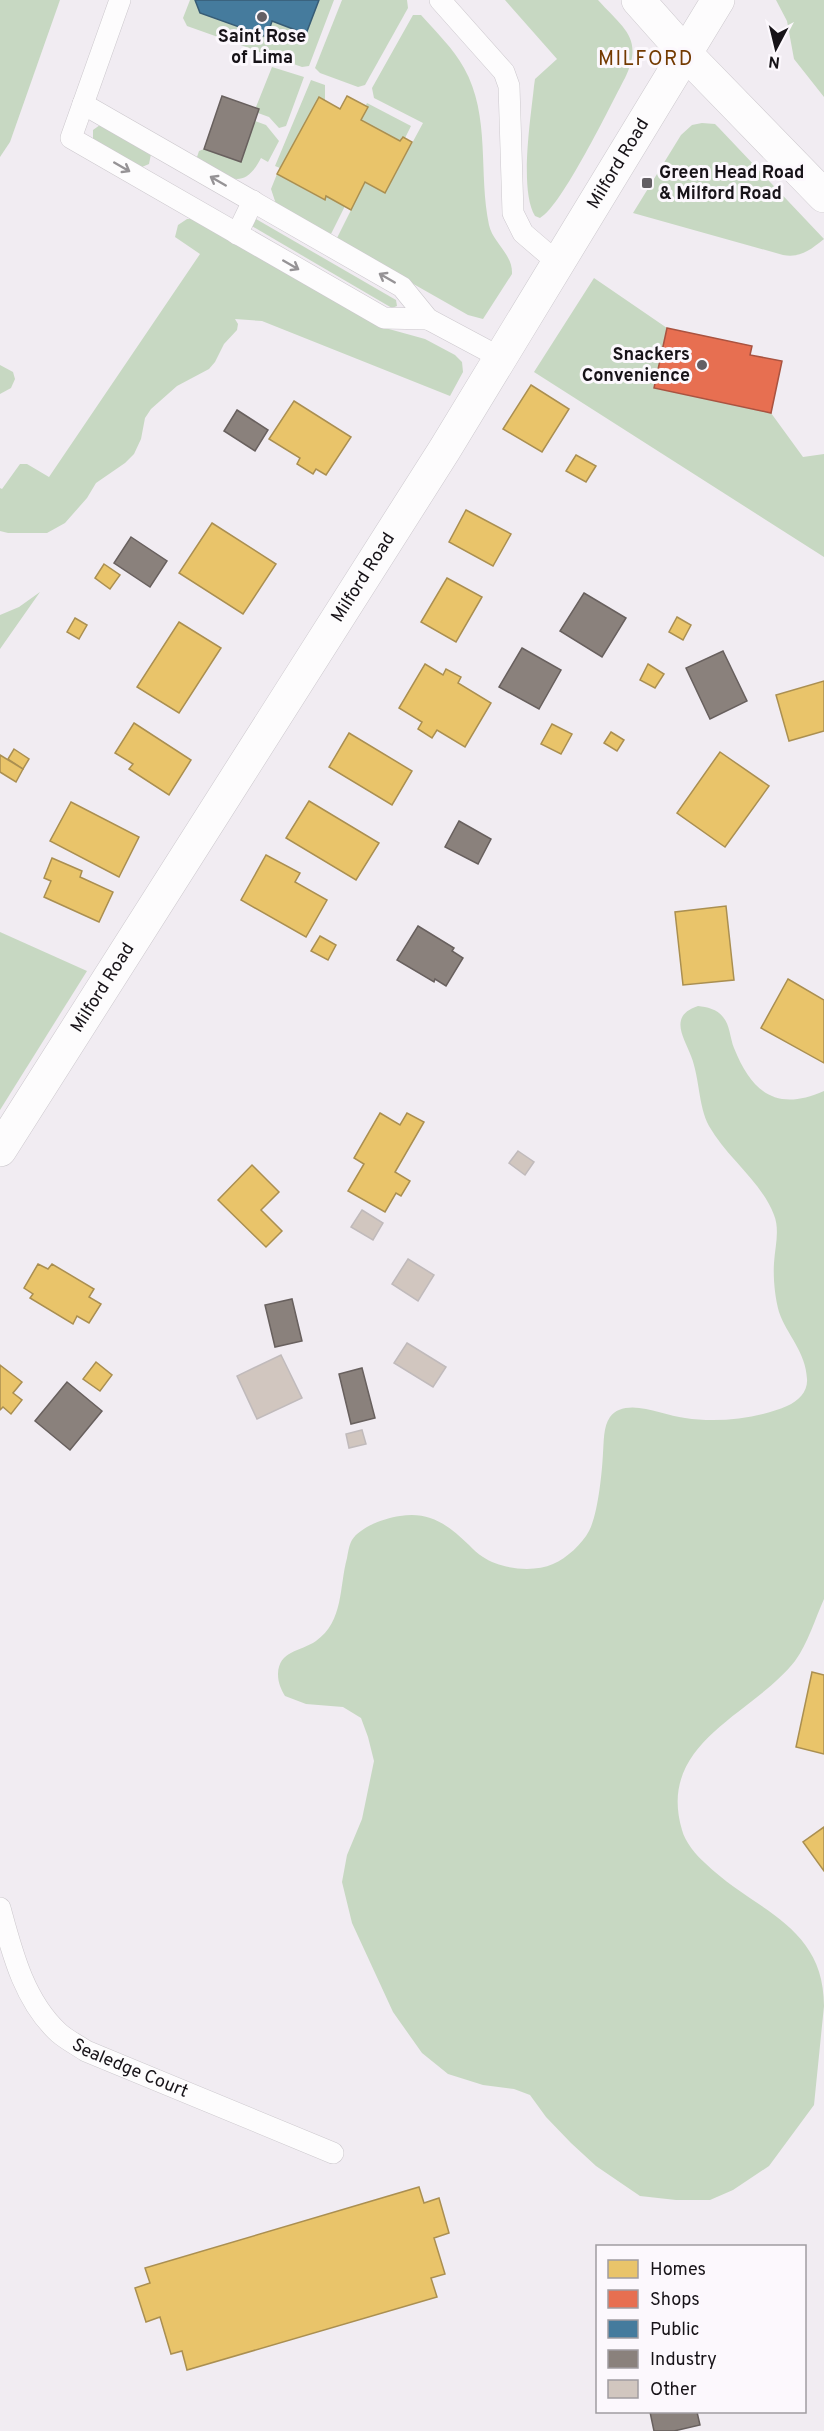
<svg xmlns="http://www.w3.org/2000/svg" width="824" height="2431" font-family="Overpass,sans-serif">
<rect width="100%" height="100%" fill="#f1ecf2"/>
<g fill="#c7d8c2">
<path d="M0,0H60L10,142L0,157Z"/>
<path d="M190,0H195L200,13L267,36L272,21L306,34L319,0H334L309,66L302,67L187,26L183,18Z"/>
<path d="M342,0H407L408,8L365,85L358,87L320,73L315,68Z"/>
<path d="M505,0H598C624,29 644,38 625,78C610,106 562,206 540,218L535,216C519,190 531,117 534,86L535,79L557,59Z"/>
<path d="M776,0H824V97L794,59L787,21Z"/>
<path d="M413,15H421C435,31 454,49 464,68C491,116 478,174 489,225C493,243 513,254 512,274L483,319L468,315L336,240L365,182L385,193L423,123L374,98L372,88Z"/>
<path d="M272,67L304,77L286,126L279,128L269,117L258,113L259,109L256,107Z"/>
<path d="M311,80L325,85V101L319,98L280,168L275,166Z"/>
<path d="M367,103L411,126L405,138L402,137L400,141L361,120L368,107L366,105Z"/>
<path d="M255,121L266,125L279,141L268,162L261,158C242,195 225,175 196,160L199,151L204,149L241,162Z"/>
<path d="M702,123L715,124L719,128L824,239C810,250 801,258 783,255L633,213L681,135L692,125Z"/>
<path d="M100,125L151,154L149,164L142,167L93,140V130Z"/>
<path d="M277,174L324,200L326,196L345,206L330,236L276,204L271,189Z"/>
<path d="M187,219H191L378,326L425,339L455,355L462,362L463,372L450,396L262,321L235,319L238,324L237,330L224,344L215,362L209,369L177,386L151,409L145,418L141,439L134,454L125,463L96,483L87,498L65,523L47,533H8L0,531V488L2,489L20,464H27L49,477L200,254L175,237L178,225Z"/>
<path d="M256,219L396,300L397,306L392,308L250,225Z"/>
<path d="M594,278L667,328L654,388L771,413L803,457L824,454V557L534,372Z"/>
<path d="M0,365L13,372L15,379L11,388L0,394Z"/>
<path d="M40,592L0,649V615L19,607Z"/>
<path d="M0,932L87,971L0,1110Z"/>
<path d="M698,1006C707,1007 717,1009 723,1017C730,1025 730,1038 734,1048C752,1093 777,1112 824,1091V1599C815,1619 808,1643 795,1661C753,1715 656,1742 682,1830C685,1842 696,1855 705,1863C754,1911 824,1924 824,2006L814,2105L769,2166L733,2190L710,2200H676L640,2196L596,2166L571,2143L546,2117L530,2095L514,2089L483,2085L448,2074L422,2053L393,2012L352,1923L342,1882L347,1855L362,1819L374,1761L368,1737L361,1718L343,1707L306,1704L285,1696C281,1689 278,1683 278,1674C279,1650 300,1652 316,1641C344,1621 339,1587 347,1558C348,1553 349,1545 352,1540C360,1527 385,1518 400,1516C430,1511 448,1525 469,1545C473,1549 478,1554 483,1557C501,1569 533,1573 553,1564C567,1558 582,1544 589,1531C598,1514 602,1473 603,1453C604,1442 603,1427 610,1417C612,1414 616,1411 619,1410C638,1402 666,1416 685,1418C717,1423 757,1419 787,1406C799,1401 808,1391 807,1379C806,1352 787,1335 779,1312C775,1298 773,1278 774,1263C775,1247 780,1230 774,1215C761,1181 727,1158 709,1126C698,1105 700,1079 691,1056C684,1037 668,1016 698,1006Z"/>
</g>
<g fill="#e9c46a" stroke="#aa8f51" stroke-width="1.5">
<path d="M347,96L368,107L361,120L400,141L403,137L412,142L385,193L365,182L351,210L326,196L325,200L277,174L319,97L340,109Z"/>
<path d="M531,385L569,409L542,452L503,429Z"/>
<path d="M294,401L351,437L326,475L316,469L313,474L297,464L300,458L269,439Z"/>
<path d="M576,455L596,466L586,482L566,471Z"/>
<path d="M466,510L511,534L493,566L449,542Z"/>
<path d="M212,523L276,564L243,614L179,573Z"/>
<path d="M104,564L120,575L110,589L95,578Z"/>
<path d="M447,578L482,597L456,642L421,622Z"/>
<path d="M677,617L691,625L683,640L669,632Z"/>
<path d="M75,618L87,625L79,639L67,632Z"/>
<path d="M179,622L221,648L179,713L137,687Z"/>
<path d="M425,664L443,675L446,669L461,677L458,683L491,703L465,747L437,730L432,738L418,729L422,722L399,708Z"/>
<path d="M648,664L664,674L655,688L640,680Z"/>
<path d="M824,681V731L789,741L776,695Z"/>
<path d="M134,723L191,760L169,795L129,769L133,764L115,753Z"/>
<path d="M552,724L572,734L561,754L541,744Z"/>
<path d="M611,732L624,740L617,751L604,743Z"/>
<path d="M349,733L412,771L392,805L329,767Z"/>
<path d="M14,749L29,759L23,769L8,759Z"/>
<path d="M720,752L769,786L725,847L677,813Z"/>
<path d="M0,755L23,769L16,782L0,772Z"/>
<path d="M309,801L379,843L356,880L286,838Z"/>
<path d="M71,802L139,837L119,877L50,841Z"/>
<path d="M266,855L300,873L295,882L327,900L306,937L241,900Z"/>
<path d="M52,858L82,871L80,877L113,892L99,922L44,897L51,881L44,878Z"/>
<path d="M726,906L734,980L683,985L675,912Z"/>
<path d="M320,936L336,945L328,960L311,951Z"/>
<path d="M788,979L824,1000V1063L761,1028Z"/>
<path d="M380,1113L400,1125L407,1113L424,1122L395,1172L410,1181L401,1196L396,1193L385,1212L348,1191L364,1164L354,1158Z"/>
<path d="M252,1165L279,1192L261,1210L282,1231L266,1247L218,1200Z"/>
<path d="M38,1264L48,1269L52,1264L94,1289L89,1297L101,1304L89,1323L77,1316L73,1324L30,1298L33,1294L24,1288Z"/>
<path d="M96,1362L112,1375L100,1391L83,1379Z"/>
<path d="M0,1365L22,1382L13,1393L22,1400L11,1414L3,1407L0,1410Z"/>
<path d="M812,1672L824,1675V1754L796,1747Z"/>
<path d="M824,1827V1871L803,1842Z"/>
<path d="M419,2187L424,2203L439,2198L449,2233L434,2238L445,2274L431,2278L437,2297L187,2370L182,2351L171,2354L160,2317L146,2322L135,2288L150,2283L145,2268Z"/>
</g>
<path fill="#e76f51" stroke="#a95340" stroke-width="1.5" d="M667,328L752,346L750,355L782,361L771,413L654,388Z"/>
<path fill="#457b9d" stroke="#375c75" stroke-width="1.5" d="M195,0H319L306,34L272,21L267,37L200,13Z"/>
<g fill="#8a817c" stroke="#68605e" stroke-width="1.5">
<path d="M222,96L259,109L241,162L204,149Z"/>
<path d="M237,410L268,430L255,451L224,431Z"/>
<path d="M131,537L167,561L150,587L114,563Z"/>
<path d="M584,593L626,618L602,657L560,631Z"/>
<path d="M522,648L561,670L539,709L499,687Z"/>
<path d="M723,651L747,701L710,719L686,668Z"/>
<path d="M459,821L491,839L478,864L445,847Z"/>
<path d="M418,926L454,948L452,951L463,958L446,986L435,979L434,982L397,960Z"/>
<path d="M292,1299L302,1341L275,1347L265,1305Z"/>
<path d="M362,1368L375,1418L351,1424L339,1374Z"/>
<path d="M67,1382L102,1411L70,1450L35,1421Z"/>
<path d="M650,2412H697L700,2425L674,2431H654Z"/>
</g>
<g fill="#d1c6bf" stroke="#c0babb" stroke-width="1.5">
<path d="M518,1151L534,1162L525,1175L509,1163Z"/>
<path d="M362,1210L383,1223L373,1240L351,1227Z"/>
<path d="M408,1259L434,1275L418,1301L392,1284Z"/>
<path d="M407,1343L446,1367L433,1387L394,1363Z"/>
<path d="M281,1355L302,1398L257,1419L237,1376Z"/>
<path d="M362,1430L366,1444L349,1448L346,1434Z"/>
</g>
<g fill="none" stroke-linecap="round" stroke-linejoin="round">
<g stroke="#ccc8cd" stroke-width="22">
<g id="lane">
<path d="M120,0L71,138L384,318L428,319"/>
<path d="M440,0L504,72L509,86L513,213L523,233L558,263"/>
<path d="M83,104L402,287L428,319L501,358"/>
<path d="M237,234L253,201"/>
<path id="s1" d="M0,1908C12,1952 24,2001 59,2033C67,2040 77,2045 86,2051L333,2153"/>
</g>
</g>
<g stroke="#ccc8cd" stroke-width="34">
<g id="street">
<path id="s2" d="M0,1150L445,449L718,0"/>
</g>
</g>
<g stroke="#ccc8cd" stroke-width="34">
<path id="secondary" d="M638,0L686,54L824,196"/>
</g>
<use href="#lane" stroke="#fdfcfd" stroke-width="21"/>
<use href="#street" stroke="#fdfcfd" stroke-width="33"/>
<use href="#secondary" stroke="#fdfcfd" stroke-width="33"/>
</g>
<defs><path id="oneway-shaft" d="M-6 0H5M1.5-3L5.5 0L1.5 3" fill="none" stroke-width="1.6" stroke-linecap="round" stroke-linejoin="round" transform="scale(1.5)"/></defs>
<g stroke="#969396">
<use href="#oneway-shaft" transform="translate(122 167) rotate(30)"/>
<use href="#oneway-shaft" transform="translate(218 181) rotate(-150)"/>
<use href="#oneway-shaft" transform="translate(291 265) rotate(30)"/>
<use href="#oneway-shaft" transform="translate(387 278) rotate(-150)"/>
</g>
<g fill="#635f64" stroke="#fcf8fd" stroke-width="2">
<circle cx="262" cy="17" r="6"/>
<rect x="641" y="177" width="12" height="12" rx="3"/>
<circle cx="702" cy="365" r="6"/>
</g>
<g text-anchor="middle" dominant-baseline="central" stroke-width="6" stroke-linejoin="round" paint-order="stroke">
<g font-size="18" font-weight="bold" fill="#171318" stroke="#fcf8fd">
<text x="262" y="37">Saint Rose<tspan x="262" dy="21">of Lima</tspan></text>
<text x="659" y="173" text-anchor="start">Green Head Road<tspan x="659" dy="21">&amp; Milford Road</tspan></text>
<text x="690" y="355" text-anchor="end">Snackers<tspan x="690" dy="21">Convenience</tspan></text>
</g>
<g font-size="18" fill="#171318" stroke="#fcf8fd">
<text stroke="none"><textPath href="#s2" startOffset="1164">Milford Road</textPath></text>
<text stroke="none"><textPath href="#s2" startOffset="678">Milford Road</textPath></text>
<text stroke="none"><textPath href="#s2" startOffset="192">Milford Road</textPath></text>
<text stroke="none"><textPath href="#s1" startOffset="220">Sealedge Court</textPath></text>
</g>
<g font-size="20" letter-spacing="1.5" fill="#733a01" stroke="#fcf8fd">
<text x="646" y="60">MILFORD</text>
</g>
</g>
<rect x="596" y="2245" width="210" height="168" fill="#fcf8fd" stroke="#a09ca1" stroke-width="1.5"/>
<rect x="608" y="2260" width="30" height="18" fill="#e9c46a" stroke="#a09ca1" stroke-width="1.5"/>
<text x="650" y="2275" font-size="18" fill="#171318">Homes</text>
<rect x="608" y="2290" width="30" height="18" fill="#e76f51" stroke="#a09ca1" stroke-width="1.5"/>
<text x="650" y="2305" font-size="18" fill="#171318">Shops</text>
<rect x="608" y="2320" width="30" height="18" fill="#457b9d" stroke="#a09ca1" stroke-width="1.5"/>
<text x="650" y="2335" font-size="18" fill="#171318">Public</text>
<rect x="608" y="2350" width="30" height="18" fill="#8a817c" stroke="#a09ca1" stroke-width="1.5"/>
<text x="650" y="2365" font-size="18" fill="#171318">Industry</text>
<rect x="608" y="2380" width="30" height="18" fill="#d1c6bf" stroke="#a09ca1" stroke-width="1.5"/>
<text x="650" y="2395" font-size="18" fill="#171318">Other</text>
<g transform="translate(776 48) rotate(187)" stroke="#fcf8fd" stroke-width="4.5" paint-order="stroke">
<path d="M0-4.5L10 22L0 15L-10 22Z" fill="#171318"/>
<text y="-9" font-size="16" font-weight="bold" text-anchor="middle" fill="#171318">N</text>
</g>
</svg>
